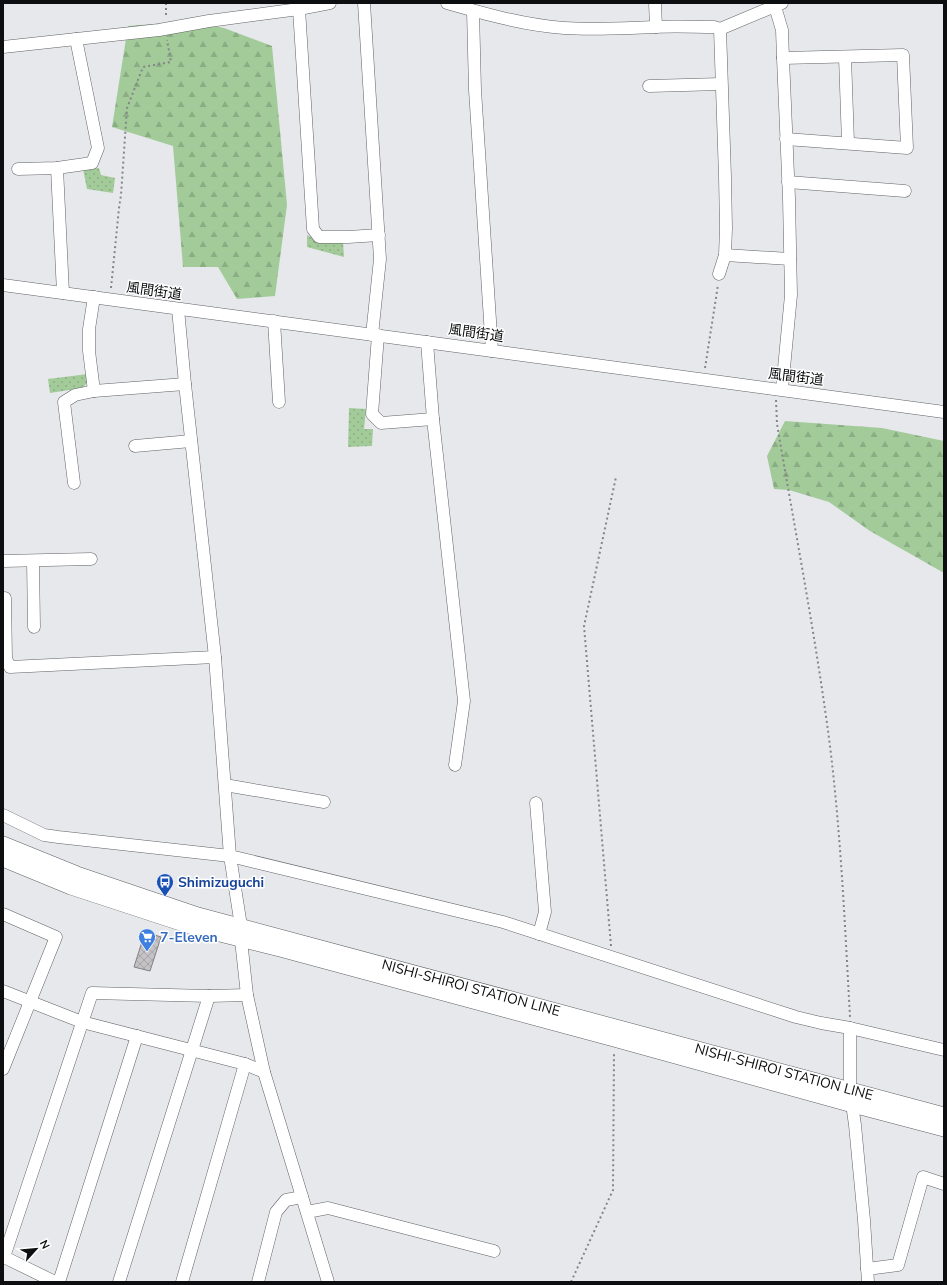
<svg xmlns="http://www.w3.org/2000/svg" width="947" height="1285" font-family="'Nunito Sans','Noto Sans JP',sans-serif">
<defs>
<pattern id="forest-firs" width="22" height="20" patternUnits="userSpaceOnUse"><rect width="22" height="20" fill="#a3cb9a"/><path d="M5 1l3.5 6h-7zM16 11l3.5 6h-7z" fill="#8bad84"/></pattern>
<pattern id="park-dots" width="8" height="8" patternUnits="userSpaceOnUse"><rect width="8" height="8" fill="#a3cb9a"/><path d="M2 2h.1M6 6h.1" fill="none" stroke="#8bad84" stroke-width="1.8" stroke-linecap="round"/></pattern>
<pattern id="building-cross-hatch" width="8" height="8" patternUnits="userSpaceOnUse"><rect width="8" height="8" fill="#c5c2c5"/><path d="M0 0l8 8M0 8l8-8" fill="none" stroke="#a8a6a8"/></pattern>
</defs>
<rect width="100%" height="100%" fill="#e6e8ec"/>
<g fill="url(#forest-firs)">
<path d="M192,21L224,28L272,46L287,205L275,296L237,299L218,267H183L173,146L112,127L128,26Z"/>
<path d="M785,421L882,428L944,441V573L870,531L829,502L789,490L774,489L767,456Z"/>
</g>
<g fill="url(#park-dots)">
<path d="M99,168L101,175L115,178L113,193L87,189L83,169Z"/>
<path d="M307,235L317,241H343L344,257L307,247Z"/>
<path d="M88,374L89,381L82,388L50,393L48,379Z"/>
<path d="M349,408L366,409L364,429H373L372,446L348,447Z"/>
</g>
<path fill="url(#building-cross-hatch)" stroke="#838083" d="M145,932L161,937L150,971L134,967Z"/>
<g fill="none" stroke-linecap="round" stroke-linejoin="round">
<g stroke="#606265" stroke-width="13">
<g id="minor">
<path d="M364,3L380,259L372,335"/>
<path d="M447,3C485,14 524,25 564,28C594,30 625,28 656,27C675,26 695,27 714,27L720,29L782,3"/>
<path d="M655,3L656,27"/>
<path d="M774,3L782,30L783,58L789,198L791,295L782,389"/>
<path d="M299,9L313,229L319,237H348L379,235"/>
<path d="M473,11L475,90L492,351"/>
<path d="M3,47L159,30L209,21L299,9L330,3"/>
<path d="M845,57L848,143"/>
<path d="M783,58L903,55L907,148L786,139"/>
<path d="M649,86L721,84"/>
<path d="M57,168L63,293"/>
<path d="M18,169L57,168L92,163L98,148L76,39"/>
<path d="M788,182L905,191"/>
<path d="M725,255L790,259"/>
<path d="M719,274L725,255L726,228L725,177L720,29"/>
<path d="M3,285L944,412"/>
<path d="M94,297L89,329V351L94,391"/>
<path d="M178,309L185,384L215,657L230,856L241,926V940L247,995L264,1072L328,1282"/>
<path d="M274,321L279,402"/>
<path d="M378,335L372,414L381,423L433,419"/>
<path d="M427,342L433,419L464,701L455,765"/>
<path d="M135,446L191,441"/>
<path d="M74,483L64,402L75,395L94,391L185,384"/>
<path d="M3,561L91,559"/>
<path d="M33,561L34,627"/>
<path d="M5,598L6,659L10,667L215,657"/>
<path d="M225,785L324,802"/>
<path d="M536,803L545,912L539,934"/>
<path d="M3,815L44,835L58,837L230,856L503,922L796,1017L821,1023L850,1028L944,1050"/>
<path d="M3,914L56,937L3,1069"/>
<path d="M3,991L82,1022L245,1064L264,1072"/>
<path d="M850,1028V1090L855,1125L864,1220L868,1282"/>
<path d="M307,1212L328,1208L494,1251"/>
<path d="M867,1269L898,1265L923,1177L944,1184"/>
<path d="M55,1282L4,1257L92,993L209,996L247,995"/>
<path d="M59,1282L137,1036"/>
<path d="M119,1282L209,996"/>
<path d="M182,1282L245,1064"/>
<path d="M258,1282L276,1212L286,1200L302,1197"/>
</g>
</g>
<g stroke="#606265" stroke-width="16">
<g id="major">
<path d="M3,844L77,874L198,915L944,1115"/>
<path d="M3,859L71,887L196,928L280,949L614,1039L853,1105L944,1129"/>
</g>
</g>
<g stroke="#848588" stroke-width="2" stroke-dasharray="2 3" stroke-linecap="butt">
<path d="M166,3V18"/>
<path d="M111,288L119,208L121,195L127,108L143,67L171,62L167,40"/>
<path d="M705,368L718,285"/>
<path d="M776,400L777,424C795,531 816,638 830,746C841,836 845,927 850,1017"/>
<path d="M611,946L584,626L616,477"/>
<path d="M571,1282L613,1190L614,1052"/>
</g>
<use href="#minor" stroke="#fff" stroke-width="12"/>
<use href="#major" stroke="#fff" stroke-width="15"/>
</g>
<defs>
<g id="bus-pin" transform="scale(0.9)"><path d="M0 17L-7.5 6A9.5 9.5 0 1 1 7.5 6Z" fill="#1a4fb4" stroke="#fff"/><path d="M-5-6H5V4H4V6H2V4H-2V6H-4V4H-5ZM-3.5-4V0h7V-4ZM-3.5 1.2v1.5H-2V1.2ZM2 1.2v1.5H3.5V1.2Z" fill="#fff"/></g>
<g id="supermarket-pin" transform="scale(0.9)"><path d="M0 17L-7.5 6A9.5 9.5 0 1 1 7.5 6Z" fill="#3f7fe0" stroke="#fff"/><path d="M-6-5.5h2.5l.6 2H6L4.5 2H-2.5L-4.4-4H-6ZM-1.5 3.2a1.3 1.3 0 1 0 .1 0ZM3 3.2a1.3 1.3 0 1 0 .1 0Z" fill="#fff"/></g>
</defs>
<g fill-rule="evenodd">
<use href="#bus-pin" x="165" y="882"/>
<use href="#supermarket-pin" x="147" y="937"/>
</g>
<g text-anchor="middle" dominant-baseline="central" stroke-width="3" stroke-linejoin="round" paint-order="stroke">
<g font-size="14" fill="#0d0e0f" stroke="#fff">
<text transform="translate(154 291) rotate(8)">風間街道</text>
<text transform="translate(476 333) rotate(8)">風間街道</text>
<text transform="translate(796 377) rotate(7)">風間街道</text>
<text transform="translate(471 988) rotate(15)">NISHI-SHIROI STATION LINE</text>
<text transform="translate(784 1072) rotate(15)">NISHI-SHIROI STATION LINE</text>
</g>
<g font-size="14" font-weight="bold" fill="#164399" stroke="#fff" text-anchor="start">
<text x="178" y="882">Shimizuguchi</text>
</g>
<g font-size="14" font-weight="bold" fill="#366cbe" stroke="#fff" text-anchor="start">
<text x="160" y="937">7-Eleven</text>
</g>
</g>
<rect width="947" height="1285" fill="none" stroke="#0d0e0f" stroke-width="8"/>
<g transform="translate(36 1249) rotate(63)" stroke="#ffffff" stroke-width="3" paint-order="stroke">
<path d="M0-3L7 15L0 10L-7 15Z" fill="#0d0e0f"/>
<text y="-6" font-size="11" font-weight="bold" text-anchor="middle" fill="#0d0e0f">N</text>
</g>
</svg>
